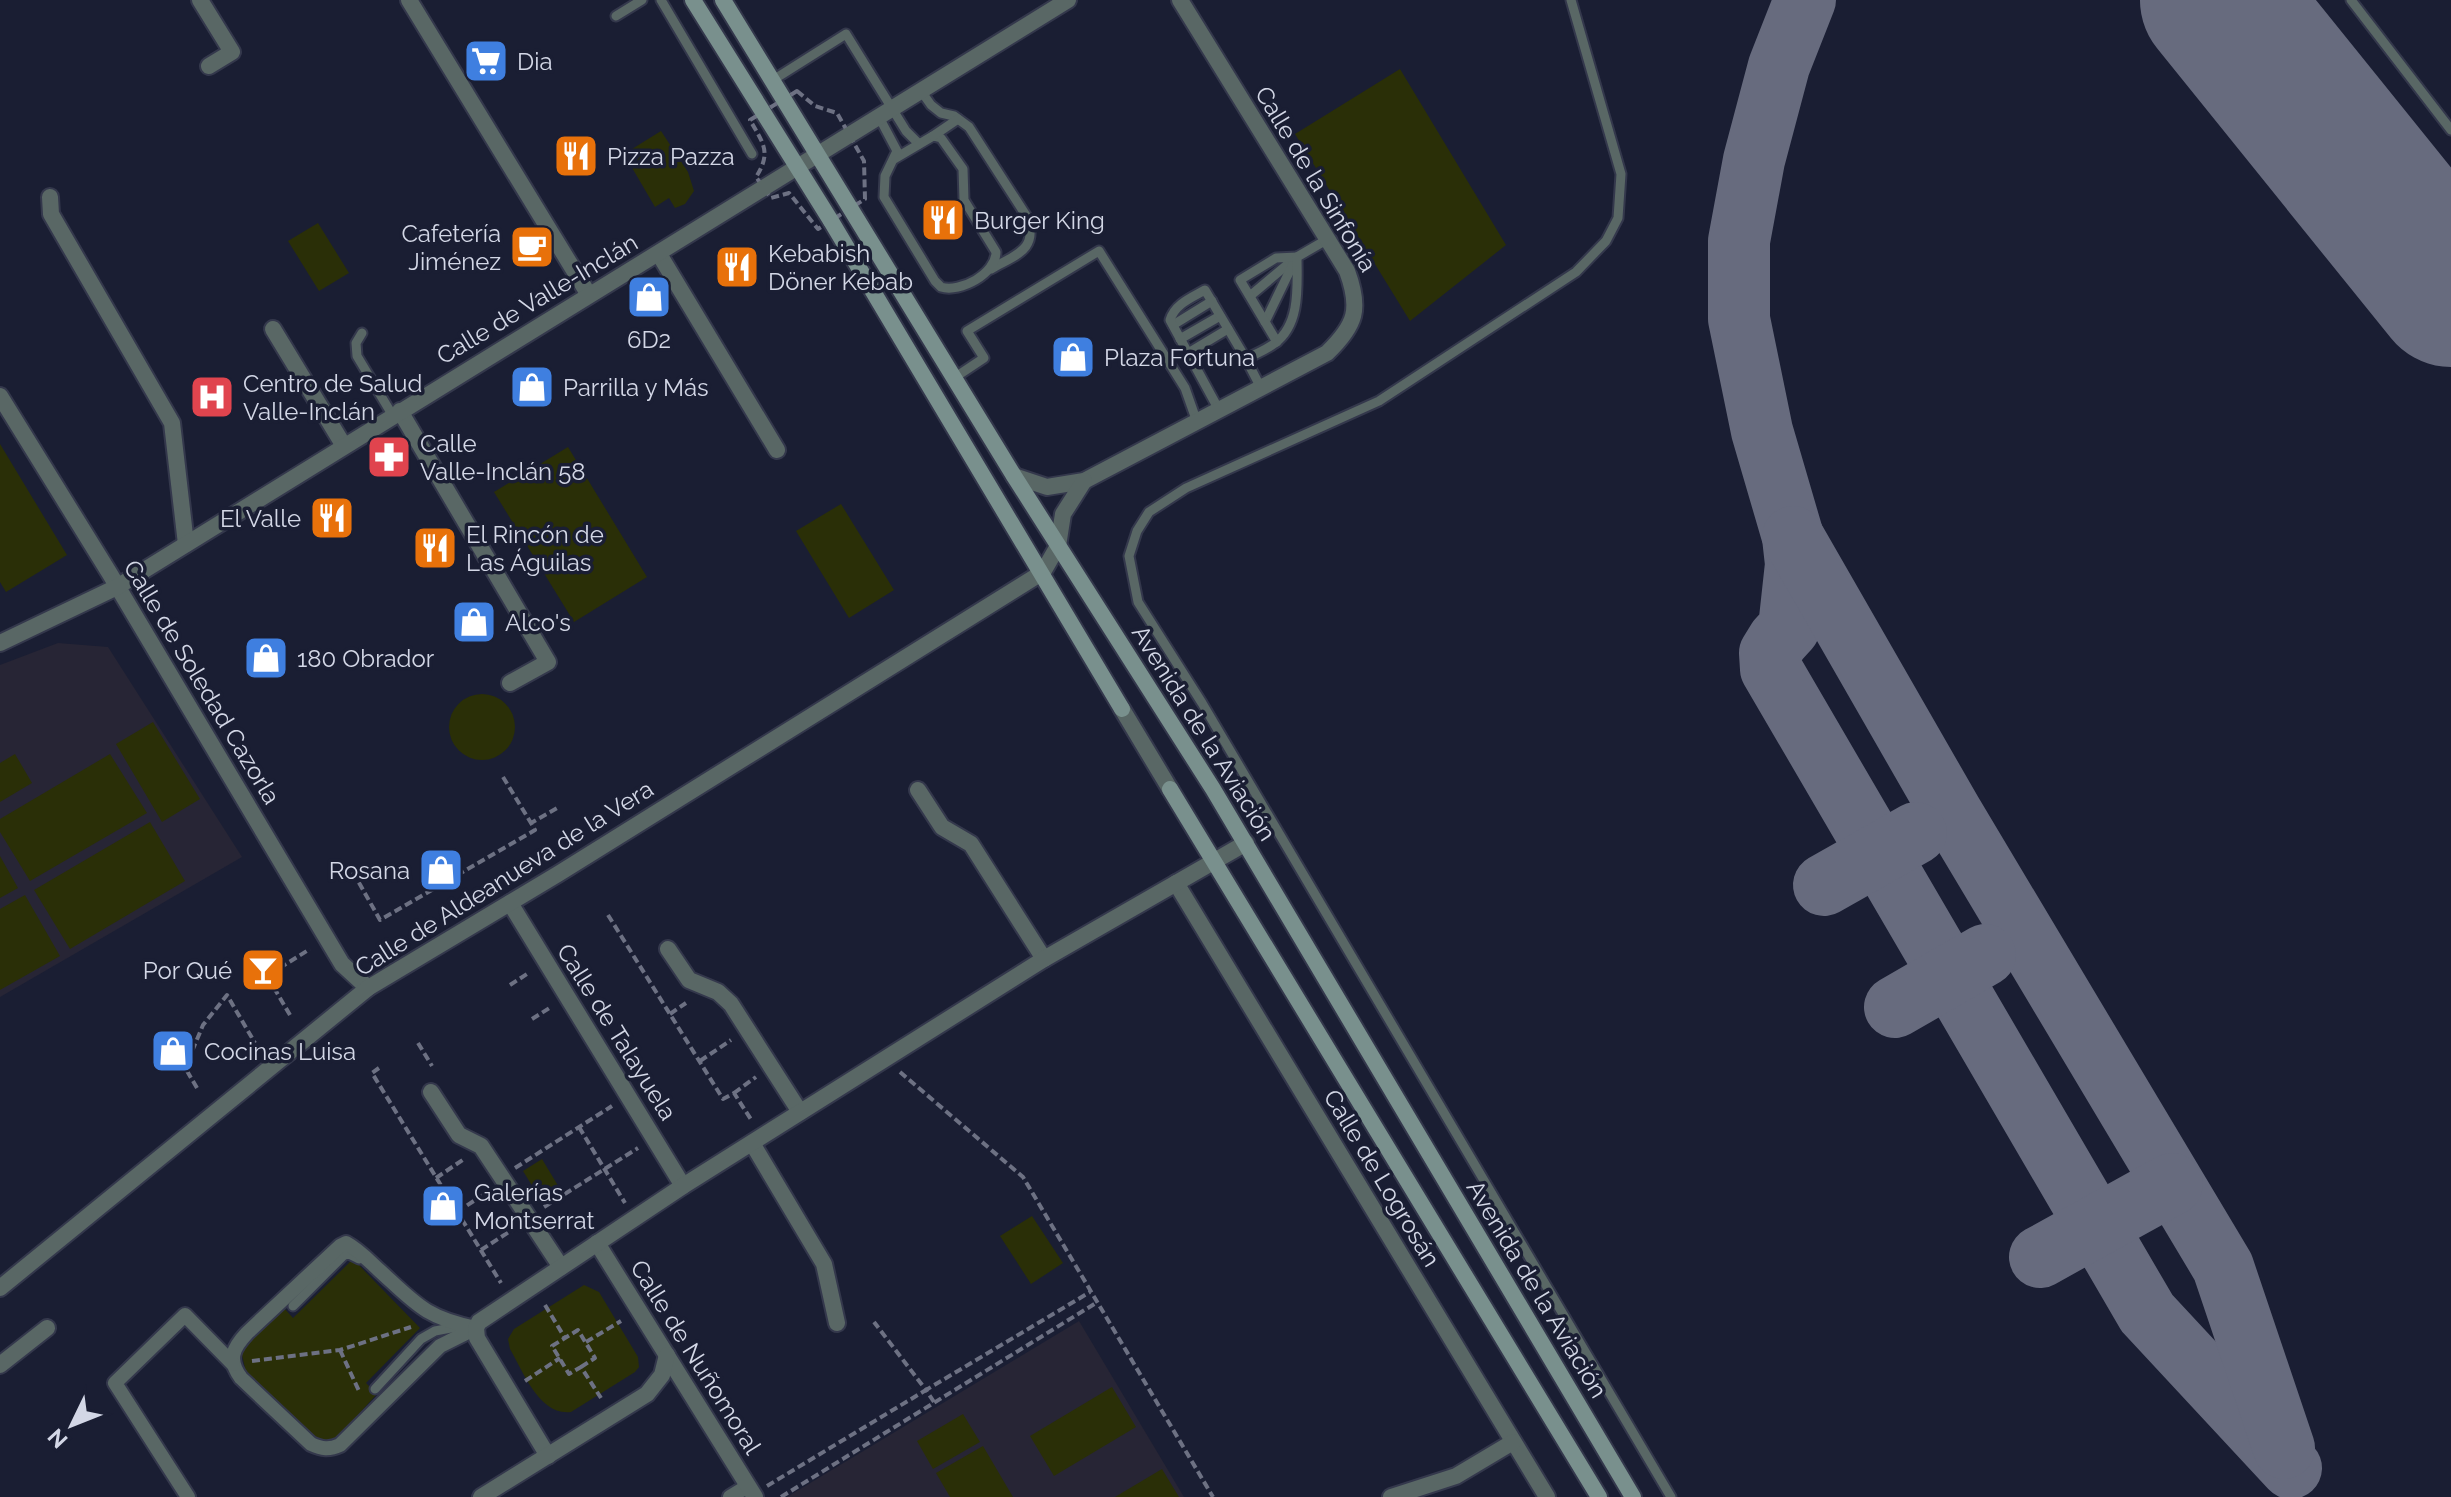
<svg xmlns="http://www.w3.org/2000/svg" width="2451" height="1497" font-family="Raleway,sans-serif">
<rect width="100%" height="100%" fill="#1a1e33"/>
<g fill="#272535">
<path d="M58,643L108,647L242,857L0,997V665Z"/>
<path d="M1079,1321L1184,1497H787Z"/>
</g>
<g fill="#2a2f07">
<path d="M1400,69L1506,245L1410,321L1295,134Z"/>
<path d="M661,131L688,172L694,191L685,204L675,208L669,198L655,207L624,154Z"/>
<path d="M318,223L349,273L319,291L288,241Z"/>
<path d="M0,444L67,555L6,592L0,582Z"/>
<path d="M568,447L647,577L574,622L494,492Z"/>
<path d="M841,504L894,590L849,618L796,531Z"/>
<circle cx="482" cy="727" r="33"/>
<path d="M153,722L200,799L162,822L116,744Z"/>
<path d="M15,754L32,783L0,802V763Z"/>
<path d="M110,754L147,813L30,881L0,832V819Z"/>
<path d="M150,822L185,881L70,949L34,890Z"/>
<path d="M0,856L18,888L0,898Z"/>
<path d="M25,895L60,956L0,990V909Z"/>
<path d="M542,1159L560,1189L541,1200L523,1171Z"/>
<path d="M1032,1216L1063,1263L1031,1284L1000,1236Z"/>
<path d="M353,1259L420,1328L366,1383L377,1394L333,1442L317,1440L246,1372L241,1351L284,1308L293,1318Z"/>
<path d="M584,1285L599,1292L638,1357L639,1367L635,1372L571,1412C539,1416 523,1371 510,1349L508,1339L514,1329Z"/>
<path d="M1112,1387L1136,1427L1054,1476L1030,1436Z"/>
<path d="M963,1414L980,1442L933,1469L917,1441Z"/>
<path d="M983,1446L1013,1497H950L936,1473Z"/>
<path d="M1162,1469L1179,1497H1115Z"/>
</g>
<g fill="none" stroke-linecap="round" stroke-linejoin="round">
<g stroke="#676b7e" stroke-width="62">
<path d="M1805,0L1779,66L1754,160L1739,241V319L1762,431L1793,537L1796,564L1789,628L1778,640L1770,653L1771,669L2147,1313L2291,1468"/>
<path d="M1793,537L1951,812L2223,1267L2284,1448"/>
<path d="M1824,885L1916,833"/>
<path d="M1895,1007L1985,955"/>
<path d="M2040,1257L2172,1184"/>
</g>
<path stroke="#676b7e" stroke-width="154" d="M2217,0L2451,290"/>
<g stroke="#34384c" stroke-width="13">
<g id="service">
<path d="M661,0L752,154"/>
<path d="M1571,0L1621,174L1618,218L1606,241L1576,272L1379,401L1186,488L1149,512L1137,531L1129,556L1138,602L1202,703L1671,1497"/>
<path d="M2351,0L2451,130"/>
<path d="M616,16L642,0"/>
<path d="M773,80L846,34L906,131L919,144"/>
<path d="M921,91L931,105L941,113L954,116L969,127L1027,217C1039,250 1015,255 991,269"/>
<path d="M879,117L897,151L885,176L884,197L935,281L941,287C960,293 996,274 996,252L964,200L963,169L941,138L933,136L894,159"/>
<path d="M933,136L958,119"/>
<path d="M1250,296L1294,259"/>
<path d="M1265,322L1295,260"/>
<path d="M1173,325L1212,301"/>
<path d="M362,333L356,343L357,356L393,416"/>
<path d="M1180,339L1220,316"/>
<path d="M1277,342L1240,280L1276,258L1297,257"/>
<path d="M1188,353L1228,329"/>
<path d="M954,378L984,358L967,331L1099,251L1185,388L1197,422"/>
<path d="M1261,388L1246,359C1255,354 1266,350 1275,343C1301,324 1297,285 1297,257L1328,239"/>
<path d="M1219,410L1170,320C1175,304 1191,298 1205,290L1246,359"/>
<path d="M293,1306L344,1255L349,1254L359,1259"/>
<path d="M375,1389L421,1339L435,1331L456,1327"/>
</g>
</g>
<g stroke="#34384c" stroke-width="18">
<g id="pedestrian">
<path d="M346,1243C359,1250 369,1261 380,1271C416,1304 426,1318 476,1328L440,1346L340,1445C329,1450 322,1449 311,1444L241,1378C227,1359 233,1348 247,1333L340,1246Z"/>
<path d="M188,1497L115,1383L185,1315L233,1364"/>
<path d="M730,1497L748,1486"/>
</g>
</g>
<g stroke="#34384c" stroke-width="20">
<g id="minor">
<path d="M200,0L232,52L209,66"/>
<path d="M409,0L589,295"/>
<path d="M50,197L51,214L172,423L186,544"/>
<path d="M659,254L777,450"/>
<path d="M273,329L344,446"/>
<path d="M0,396L110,574L342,964L368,988"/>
<path d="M400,411L548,662L510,683"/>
<path d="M1014,476L1047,487L1084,481L1327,353C1356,325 1361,309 1347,271L1180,0"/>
<path d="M0,643L117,587L1068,0"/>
<path d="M1122,709L1170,789"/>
<path d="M918,790L942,827L971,844L1044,959"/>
<path d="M1176,883L1547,1497"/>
<path d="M510,903L683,1186"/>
<path d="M668,949L689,980L718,992L731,1004L800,1112"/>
<path d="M431,1092L459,1135L481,1146L561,1267"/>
<path d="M752,1143L824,1264L837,1323"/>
<path d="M597,1243L755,1497"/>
<path d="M0,1288L368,988L558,874L1043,572L1058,546L1063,514L1084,481"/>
<path d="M0,1365L47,1328"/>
<path d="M548,1456L477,1338L476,1328L479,1322L683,1186L1044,959L1246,843"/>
<path d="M481,1497L647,1394L662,1375L667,1355"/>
<path d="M1391,1497L1456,1476L1513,1442"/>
</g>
</g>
<g stroke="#34384c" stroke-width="20">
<g id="secondary">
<path d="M693,0L831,221L1122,709"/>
<path d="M723,0L1014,476L1213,789L1633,1497"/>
<path d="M1170,789L1599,1497"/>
</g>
</g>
<g stroke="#6d7183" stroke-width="4" stroke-dasharray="8 4" stroke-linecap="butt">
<path d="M797,91L815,106L837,113L864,161L865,199L818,229L789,193L771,198L756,177C772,152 763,143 750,120Z"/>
<path d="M503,777L531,823"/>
<path d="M353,872L380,920L535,830L531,823L559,807"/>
<path d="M608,915L723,1099L734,1093L752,1121"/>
<path d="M510,985L530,972"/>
<path d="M670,1014L686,1003"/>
<path d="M290,1015L267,976L310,949"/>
<path d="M532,1019L551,1007"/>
<path d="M418,1043L432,1066"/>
<path d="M700,1061L731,1040"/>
<path d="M379,1068L372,1073L501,1283"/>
<path d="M900,1072L1023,1177L1213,1497"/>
<path d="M197,1088L180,1059L193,1049L203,1025L227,995L255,1043"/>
<path d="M734,1093L756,1077"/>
<path d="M579,1127L625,1203"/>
<path d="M515,1168L612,1106"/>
<path d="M436,1178L464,1159"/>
<path d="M544,1207L638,1148"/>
<path d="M457,1212L489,1191"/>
<path d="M481,1250L512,1230"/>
<path d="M545,1305L565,1338"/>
<path d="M586,1342L621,1321"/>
<path d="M340,1350L359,1391"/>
<path d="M252,1361L340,1350L411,1327"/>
<path d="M581,1367L595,1358L578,1330L552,1346L569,1374L581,1367L601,1398"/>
<path d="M525,1381L560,1358"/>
<path d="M934,1402L926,1390L1090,1292"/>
<path d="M767,1486L926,1390L874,1322"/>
<path d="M781,1497L1096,1303"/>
</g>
<use href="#service" stroke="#596765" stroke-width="9"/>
<use href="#pedestrian" stroke="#596765" stroke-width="14"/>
<use href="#minor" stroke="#596765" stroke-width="16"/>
<use href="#secondary" stroke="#79908d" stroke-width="16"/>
</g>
<defs>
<g id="supermarket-square" transform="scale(2.3)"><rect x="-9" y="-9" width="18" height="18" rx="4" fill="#3f7fe0" stroke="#1a1e33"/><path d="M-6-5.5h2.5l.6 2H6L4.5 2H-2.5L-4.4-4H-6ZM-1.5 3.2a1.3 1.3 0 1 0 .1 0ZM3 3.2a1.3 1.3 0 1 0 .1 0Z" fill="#fff"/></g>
<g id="restaurant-square" transform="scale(2.3)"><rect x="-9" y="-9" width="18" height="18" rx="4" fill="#e8710a" stroke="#1a1e33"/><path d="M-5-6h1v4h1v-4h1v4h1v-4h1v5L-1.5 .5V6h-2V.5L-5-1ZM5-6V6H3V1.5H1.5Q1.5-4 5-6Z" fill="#fff"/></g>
<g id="cafe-square" transform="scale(2.3)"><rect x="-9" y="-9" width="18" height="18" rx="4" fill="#e8710a" stroke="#1a1e33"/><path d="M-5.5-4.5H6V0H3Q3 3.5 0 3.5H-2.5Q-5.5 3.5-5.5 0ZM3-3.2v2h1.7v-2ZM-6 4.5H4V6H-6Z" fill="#fff"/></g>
<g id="shop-square" transform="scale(2.3)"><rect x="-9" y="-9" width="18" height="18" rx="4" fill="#3f7fe0" stroke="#1a1e33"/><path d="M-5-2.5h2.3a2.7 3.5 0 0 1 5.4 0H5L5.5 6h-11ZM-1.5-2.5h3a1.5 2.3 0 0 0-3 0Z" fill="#fff"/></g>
<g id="hospital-square" transform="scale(2.3)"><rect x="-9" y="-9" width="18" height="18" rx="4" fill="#e0444e" stroke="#1a1e33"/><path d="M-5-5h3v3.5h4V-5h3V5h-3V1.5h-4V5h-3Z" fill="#fff"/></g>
<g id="pharmacy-square" transform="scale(2.3)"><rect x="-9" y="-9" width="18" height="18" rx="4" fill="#e0444e" stroke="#1a1e33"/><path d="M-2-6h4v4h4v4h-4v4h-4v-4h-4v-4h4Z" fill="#fff"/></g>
<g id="bar-square" transform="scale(2.3)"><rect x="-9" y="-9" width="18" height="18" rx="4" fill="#e8710a" stroke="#1a1e33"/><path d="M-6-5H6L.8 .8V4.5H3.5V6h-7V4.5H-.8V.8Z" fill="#fff"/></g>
</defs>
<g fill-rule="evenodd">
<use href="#supermarket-square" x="486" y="61"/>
<use href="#restaurant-square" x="576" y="156"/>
<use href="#restaurant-square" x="943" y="220"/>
<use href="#cafe-square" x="532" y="247"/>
<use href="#restaurant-square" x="737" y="267"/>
<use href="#shop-square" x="649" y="297"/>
<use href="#shop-square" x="1073" y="357"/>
<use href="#shop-square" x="532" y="387"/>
<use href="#hospital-square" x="212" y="397"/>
<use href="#pharmacy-square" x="389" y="457"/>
<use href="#restaurant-square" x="332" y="518"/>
<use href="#restaurant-square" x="435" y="548"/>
<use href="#shop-square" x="474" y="622"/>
<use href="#shop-square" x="266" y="658"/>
<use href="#shop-square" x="441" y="870"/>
<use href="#bar-square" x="263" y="970"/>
<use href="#shop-square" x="173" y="1051"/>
<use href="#shop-square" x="443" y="1206"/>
</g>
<g text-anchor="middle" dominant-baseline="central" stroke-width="7" stroke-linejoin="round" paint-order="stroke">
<g font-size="24" fill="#d3d7e6" stroke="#1a1e33" text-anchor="start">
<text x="517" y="61">Dia</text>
<text x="607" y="156">Pizza Pazza</text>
<text x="974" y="220">Burger King</text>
<text x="501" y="233" text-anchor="end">Cafetería<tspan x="501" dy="28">Jiménez</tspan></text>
<text x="768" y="253">Kebabish<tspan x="768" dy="28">Döner Kebab</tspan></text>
<text x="649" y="339" text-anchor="middle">6D2</text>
<text x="1104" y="357">Plaza Fortuna</text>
<text x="243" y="383">Centro de Salud<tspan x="243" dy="28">Valle-Inclán</tspan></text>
<text x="563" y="387">Parrilla y Más</text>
<text x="420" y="443">Calle<tspan x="420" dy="28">Valle-Inclán 58</tspan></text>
<text x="301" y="518" text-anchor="end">El Valle</text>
<text x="466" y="534">El Rincón de<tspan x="466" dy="28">Las Águilas</tspan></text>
<text x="505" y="622">Alco's</text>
<text x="297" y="658">180 Obrador</text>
<text x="410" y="870" text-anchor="end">Rosana</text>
<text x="232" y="970" text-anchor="end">Por Qué</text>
<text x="204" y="1051">Cocinas Luisa</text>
<text x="474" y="1192">Galerías<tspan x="474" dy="28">Montserrat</tspan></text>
</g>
<g font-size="24" fill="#d3d7e6" stroke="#1a1e33">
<text transform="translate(1316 179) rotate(59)">Calle de la Sinfonía</text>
<text transform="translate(537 299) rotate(-31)">Calle de Valle-Inclán</text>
<text transform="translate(202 682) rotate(59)">Calle de Soledad Cazorla</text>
<text transform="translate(1204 733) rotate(58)">Avenida de la Aviación</text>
<text transform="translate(504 878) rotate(-32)">Calle de Aldeanueva de la Vera</text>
<text transform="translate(617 1032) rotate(58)">Calle de Talayuela</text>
<text transform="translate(1382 1178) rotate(59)">Calle de Logrosán</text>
<text transform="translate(1537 1289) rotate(59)">Avenida de la Aviación</text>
<text transform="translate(696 1357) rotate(58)">Calle de Nuñomoral</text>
</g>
</g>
<g transform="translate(72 1425) rotate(227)" stroke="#1a1e33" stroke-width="6" paint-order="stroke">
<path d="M0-6L14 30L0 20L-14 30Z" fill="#d3d7e6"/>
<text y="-12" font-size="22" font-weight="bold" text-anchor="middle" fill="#d3d7e6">N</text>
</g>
</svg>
